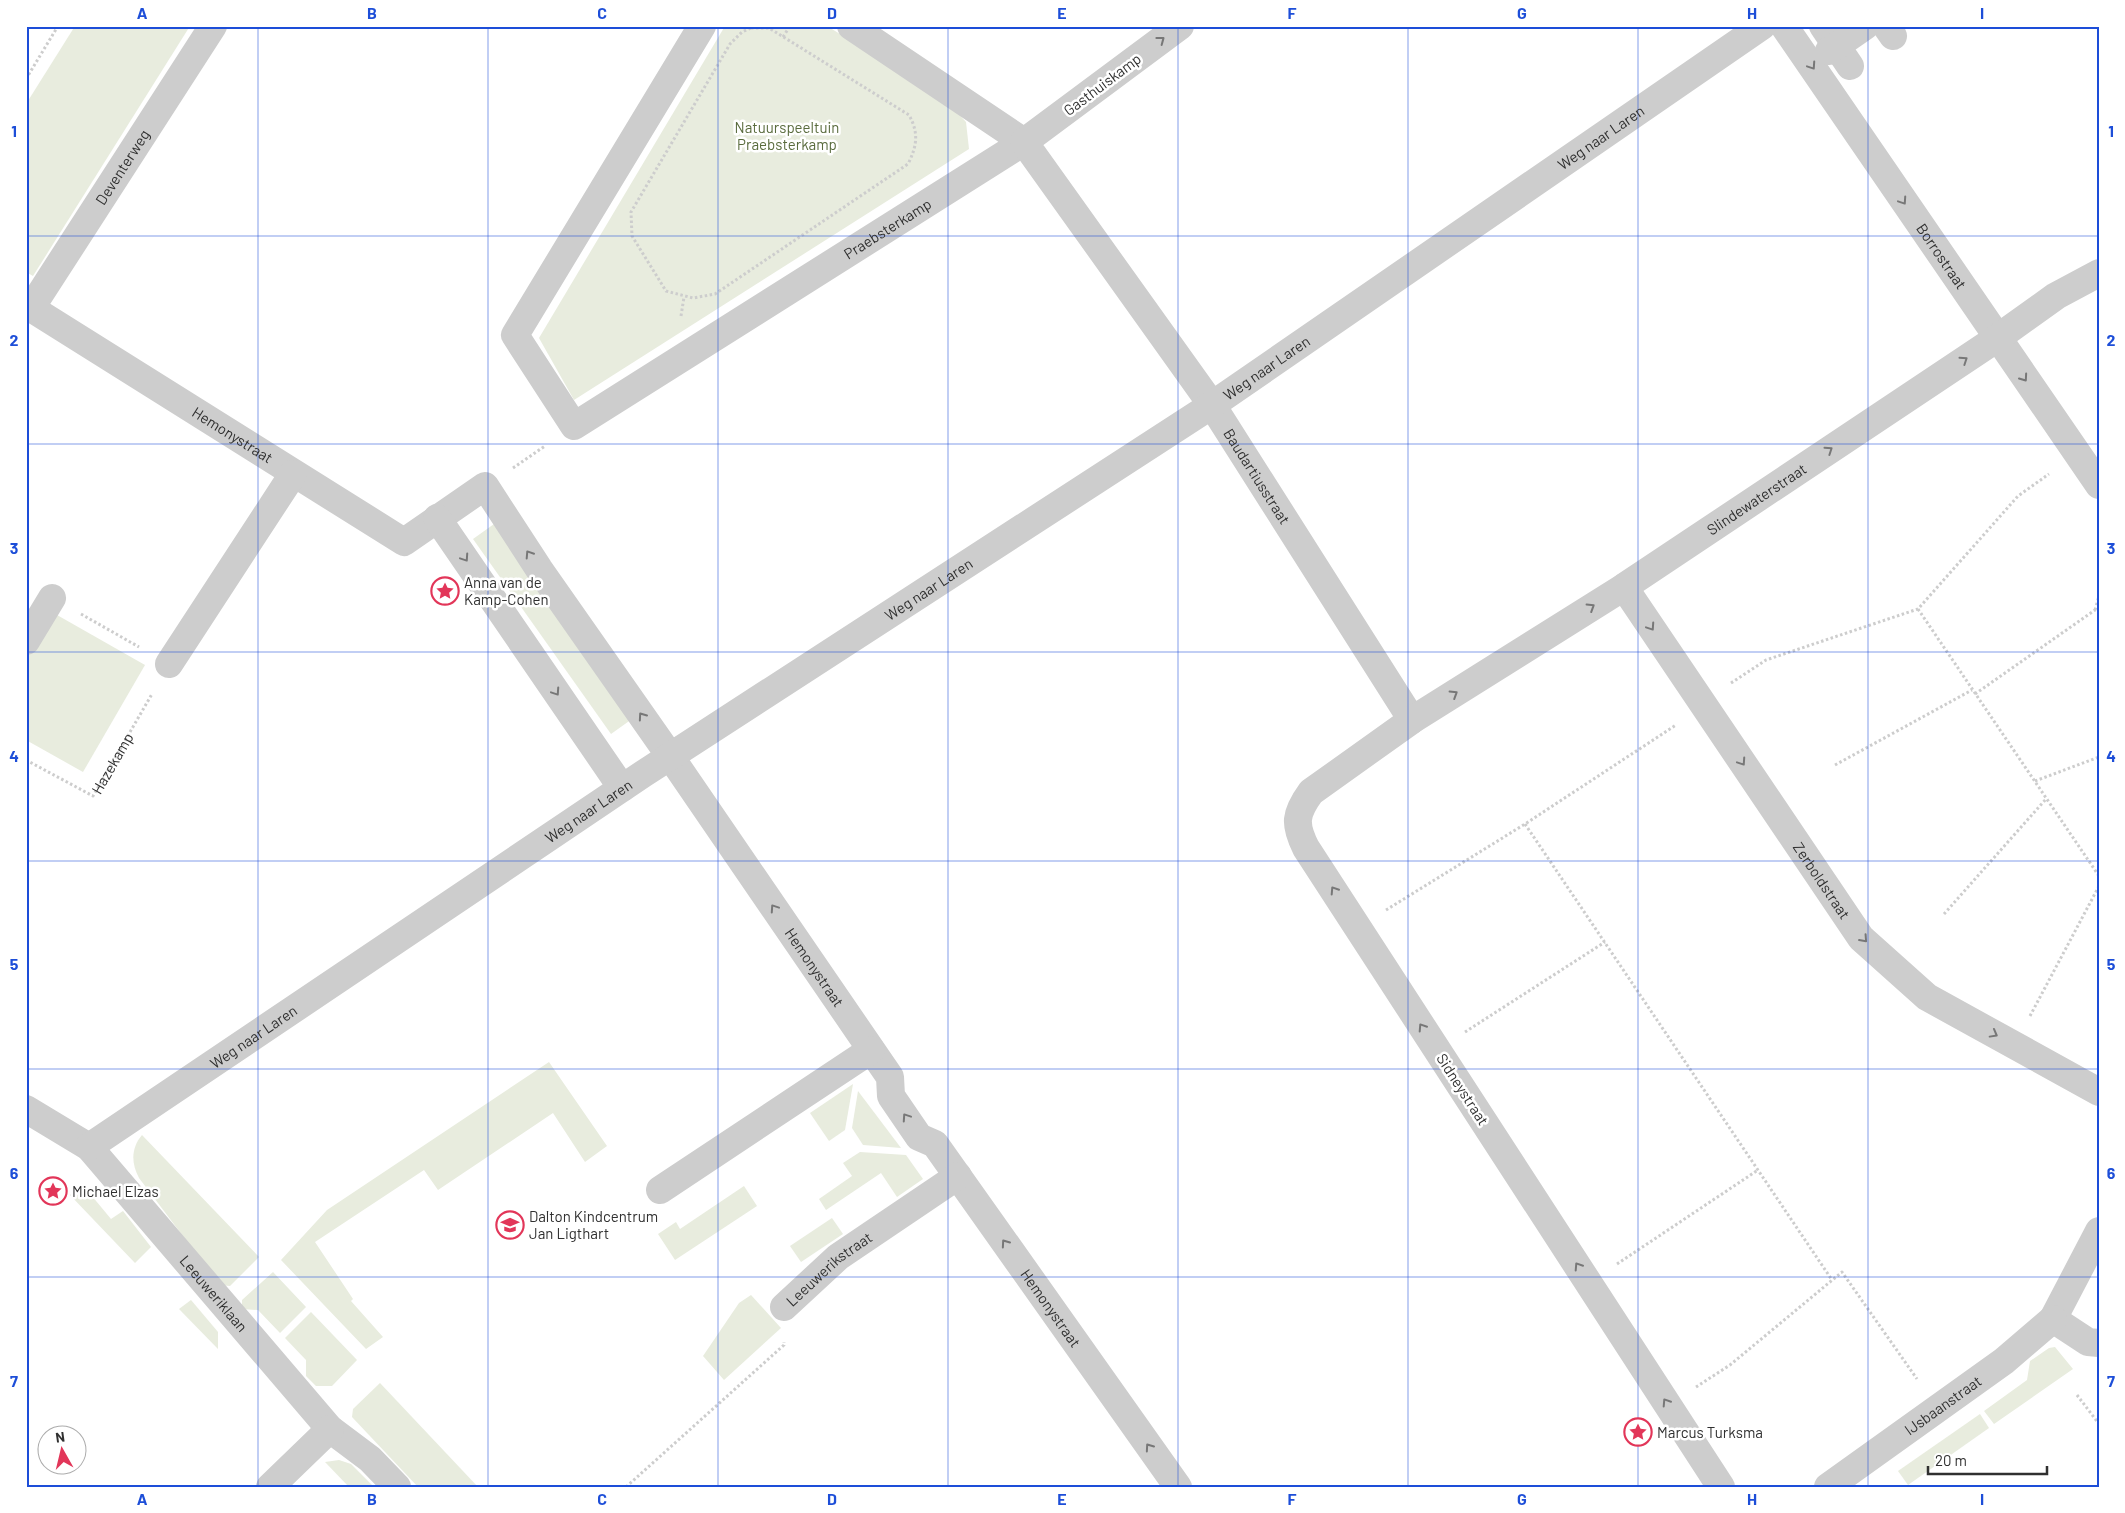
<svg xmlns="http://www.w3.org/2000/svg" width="2125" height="1513" font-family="Barlow,sans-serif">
<rect width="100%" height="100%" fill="#fff"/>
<g fill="#e8ecde">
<path d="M75,26H190L33,276L26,272V104Z"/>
<path d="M725,26H827L944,98L966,122L969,149L574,400L539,338Z"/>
<path d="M494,524L632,719L611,734L473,539Z"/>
<path d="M50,611L145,665L83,772L26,740V654Z"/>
<path d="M549,1062L607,1146L585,1162L553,1113L438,1190L424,1170L315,1242L353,1299L351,1301L383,1337L366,1349L281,1260L327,1210Z"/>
<path d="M853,1084L845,1130L829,1141L810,1113Z"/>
<path d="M858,1091L901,1148L863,1145L852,1128Z"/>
<path d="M142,1135L259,1257L230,1286L220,1285L139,1178C131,1163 131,1148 142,1135Z"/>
<path d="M860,1152L906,1155L923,1179L897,1197L881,1173L826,1210L819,1199L852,1176L843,1163Z"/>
<path d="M82,1184L111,1219L123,1211L151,1247L135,1263L70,1195Z"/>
<path d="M744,1186L757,1206L675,1260L658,1234L676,1222L680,1229Z"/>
<path d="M832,1218L843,1234L801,1262L790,1246Z"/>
<path d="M273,1272L306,1307L280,1333L258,1310L242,1309V1300Z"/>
<path d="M751,1295L781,1328L724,1380L703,1356L739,1303Z"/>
<path d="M191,1300L218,1332V1349L179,1309Z"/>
<path d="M311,1312L357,1360L332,1386H316L306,1376V1360L285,1338Z"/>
<path d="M2055,1347L2073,1369L1994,1424L1984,1411L2027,1380L2030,1361L2049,1348Z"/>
<path d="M380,1383L478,1487H418L352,1417L353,1409Z"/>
<path d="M1980,1414L1989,1428L1908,1485L1898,1471Z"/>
<path d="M339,1460L351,1464L374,1487H349L325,1462Z"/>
</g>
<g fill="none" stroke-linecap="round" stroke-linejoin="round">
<g stroke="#cdcdcd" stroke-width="3" stroke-dasharray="2.5 2.5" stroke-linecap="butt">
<path d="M751,28H769L909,115C919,133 917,146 908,164L715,294L693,298L666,291L632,236L631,212L730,44L742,32Z"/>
<path d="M783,37L790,26"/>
<path d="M26,79L58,26"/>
<path d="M681,316L684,297"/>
<path d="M513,468L545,446"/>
<path d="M1918,609L2099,876"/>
<path d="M2095,610L2099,596"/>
<path d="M81,614L139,647"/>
<path d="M1731,683L1766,660L1918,609L2018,496L2049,474"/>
<path d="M1975,694L2095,610L2099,611"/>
<path id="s1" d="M26,760L93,796L152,694"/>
<path d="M1835,765L1972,690"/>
<path d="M2035,781L2099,757"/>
<path d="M1525,824L1832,1280"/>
<path d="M1386,910L1525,824L1676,725"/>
<path d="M1944,914L2046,799"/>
<path d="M2030,1016L2099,886"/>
<path d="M1465,1032L1605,942"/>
<path d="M1617,1264L1758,1170"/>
<path d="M1696,1387L1730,1365L1842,1272L1917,1379"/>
<path d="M2077,1395L2099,1424"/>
<path d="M626,1487L784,1345V1342"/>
</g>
<g stroke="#cdcdcd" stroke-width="28">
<path id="s2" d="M702,26L515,335L574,426L1024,142L851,26"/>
<path id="s3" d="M1180,26L1024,142L1212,405L1412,720"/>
<path id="s4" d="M1784,26L2099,485"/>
<path d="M1823,26L1850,66"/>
<path d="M1886,26L1893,36"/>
<path d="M1829,51L1865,26"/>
<path id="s5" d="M26,305L404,542L485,486L539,569L670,756L890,1077L891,1096L919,1137L935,1144L1178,1487"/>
<path id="s6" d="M31,308L213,26"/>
<path d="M437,518L622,788"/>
<path id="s7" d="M1624,587L1861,938L1927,997L2099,1092"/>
<path d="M26,641L52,598"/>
<path d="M169,664L293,474"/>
<path id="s8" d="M26,1109L89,1147L330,1429L370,1459L397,1487"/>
<path id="s9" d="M89,1147L643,774L1212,405L1762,26"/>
<path d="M660,1190L871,1050"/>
<path d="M2099,1231L2053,1319L2088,1342L2099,1343"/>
<path id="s10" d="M784,1307L838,1257L958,1176"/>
<path d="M270,1487L330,1429"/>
<path id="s11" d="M1721,1487L1306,848C1294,824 1295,814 1311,792L1412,720L1624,587L1996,339L2056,296L2099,273"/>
<path id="s12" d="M1828,1487L2004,1361L2053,1319"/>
</g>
</g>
<defs><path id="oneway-chevron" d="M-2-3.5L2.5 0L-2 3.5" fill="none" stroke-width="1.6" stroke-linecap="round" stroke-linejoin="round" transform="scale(1.25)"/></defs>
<g stroke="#777">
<use href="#oneway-chevron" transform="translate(1161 40) rotate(-37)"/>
<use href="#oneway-chevron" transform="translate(1812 66) rotate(56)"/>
<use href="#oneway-chevron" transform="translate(1903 201) rotate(56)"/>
<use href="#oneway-chevron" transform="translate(1964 360) rotate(-34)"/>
<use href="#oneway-chevron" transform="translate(2024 378) rotate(55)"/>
<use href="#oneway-chevron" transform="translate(1829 450) rotate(-34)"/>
<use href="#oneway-chevron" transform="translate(529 554) rotate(-123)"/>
<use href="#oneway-chevron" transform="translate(465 558) rotate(56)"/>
<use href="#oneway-chevron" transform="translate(1591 607) rotate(-32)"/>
<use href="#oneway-chevron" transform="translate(1651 627) rotate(56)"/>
<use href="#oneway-chevron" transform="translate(556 692) rotate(56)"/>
<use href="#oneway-chevron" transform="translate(1454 694) rotate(-32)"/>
<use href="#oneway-chevron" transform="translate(642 716) rotate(-125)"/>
<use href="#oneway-chevron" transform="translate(1742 762) rotate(56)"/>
<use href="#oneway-chevron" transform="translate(1334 890) rotate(-123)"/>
<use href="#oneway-chevron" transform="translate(774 908) rotate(-124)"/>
<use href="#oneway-chevron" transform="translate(1864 939) rotate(48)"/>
<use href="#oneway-chevron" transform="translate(1422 1027) rotate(-123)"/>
<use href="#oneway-chevron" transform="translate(1994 1034) rotate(29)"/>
<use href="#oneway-chevron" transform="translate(906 1117) rotate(-124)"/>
<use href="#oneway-chevron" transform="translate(1005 1243) rotate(-125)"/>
<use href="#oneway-chevron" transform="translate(1578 1266) rotate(-123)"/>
<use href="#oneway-chevron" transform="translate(1666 1402) rotate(-123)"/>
<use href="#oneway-chevron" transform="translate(1149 1447) rotate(-125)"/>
</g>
<path fill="none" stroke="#1d4ed8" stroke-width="1" stroke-opacity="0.55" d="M258,26V1487M488,26V1487M718,26V1487M948,26V1487M1178,26V1487M1408,26V1487M1638,26V1487M1868,26V1487M26,236H2099M26,444H2099M26,652H2099M26,861H2099M26,1069H2099M26,1277H2099"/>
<defs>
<g id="sight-ring" transform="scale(1.4375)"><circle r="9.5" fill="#fff" stroke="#e23659" stroke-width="1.5"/><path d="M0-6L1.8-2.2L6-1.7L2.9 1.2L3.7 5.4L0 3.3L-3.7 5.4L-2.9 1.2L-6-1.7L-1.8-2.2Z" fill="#e23659"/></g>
<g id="school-ring" transform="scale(1.4375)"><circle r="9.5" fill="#fff" stroke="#e23659" stroke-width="1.5"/><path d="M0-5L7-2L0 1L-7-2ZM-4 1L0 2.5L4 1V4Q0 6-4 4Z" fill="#e23659"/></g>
</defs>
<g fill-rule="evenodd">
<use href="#sight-ring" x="445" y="591"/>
<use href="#sight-ring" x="53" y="1191"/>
<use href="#school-ring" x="510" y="1225"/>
<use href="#sight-ring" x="1638" y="1432"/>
</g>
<g text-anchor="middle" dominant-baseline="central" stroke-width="5" stroke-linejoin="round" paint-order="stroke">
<g font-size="15" fill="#303030" stroke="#fff">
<text transform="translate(1102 84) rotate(-37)">Gasthuiskamp</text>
<text stroke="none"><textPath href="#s9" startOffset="1818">Weg naar Laren</textPath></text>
<text stroke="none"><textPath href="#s6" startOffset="168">Deventerweg</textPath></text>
<text stroke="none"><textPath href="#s2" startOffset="840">Praebsterkamp</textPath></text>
<text stroke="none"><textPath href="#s4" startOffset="279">Borrostraat</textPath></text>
<text stroke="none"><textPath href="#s9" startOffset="1412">Weg naar Laren</textPath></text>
<text stroke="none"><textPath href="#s5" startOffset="244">Hemonystraat</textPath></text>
<text stroke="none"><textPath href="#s3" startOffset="602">Baudartiusstraat</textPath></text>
<text stroke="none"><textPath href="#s11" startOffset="1356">Slindewaterstraat</textPath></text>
<text stroke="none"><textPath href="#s9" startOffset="1008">Weg naar Laren</textPath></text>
<text stroke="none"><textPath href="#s1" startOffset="114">Hazekamp</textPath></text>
<text stroke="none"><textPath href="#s9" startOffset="602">Weg naar Laren</textPath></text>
<text stroke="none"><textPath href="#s7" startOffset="354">Zerboldstraat</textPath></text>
<text stroke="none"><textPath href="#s5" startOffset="1128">Hemonystraat</textPath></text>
<text stroke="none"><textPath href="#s9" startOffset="198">Weg naar Laren</textPath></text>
<text transform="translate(1463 1089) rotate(57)">Sidneystraat</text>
<text stroke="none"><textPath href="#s10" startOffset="59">Leeuwerikstraat</textPath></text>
<text stroke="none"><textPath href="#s8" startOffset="266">Leeuweriklaan</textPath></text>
<text stroke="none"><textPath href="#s5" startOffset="1548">Hemonystraat</textPath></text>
<text stroke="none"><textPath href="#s12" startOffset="141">IJsbaanstraat</textPath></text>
</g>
<g font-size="15" fill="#596b3d" stroke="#fff">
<text x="787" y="127">Natuurspeeltuin<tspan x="787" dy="17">Praebsterkamp</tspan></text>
</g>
<g font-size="15" fill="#303030" stroke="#fff" text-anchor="start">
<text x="464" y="582">Anna van de<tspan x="464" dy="17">Kamp-Cohen</tspan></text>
<text x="72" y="1191">Michael Elzas</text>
<text x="529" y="1216">Dalton Kindcentrum<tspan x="529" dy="17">Jan Ligthart</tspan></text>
<text x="1657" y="1432">Marcus Turksma</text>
</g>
</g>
<rect width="2125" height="1513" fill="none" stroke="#ffffff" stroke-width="55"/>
<g transform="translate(62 1450) rotate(352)"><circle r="24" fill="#ffffff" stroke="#acacac"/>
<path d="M0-4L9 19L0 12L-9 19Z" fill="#e23659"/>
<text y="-8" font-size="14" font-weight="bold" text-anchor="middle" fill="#303030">N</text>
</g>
<path d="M1928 1466v8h119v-8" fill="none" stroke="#303030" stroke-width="2.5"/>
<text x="1935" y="1466" font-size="15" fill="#303030" stroke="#ffffff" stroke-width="4" paint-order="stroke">20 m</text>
<rect x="28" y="28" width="2070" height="1458" fill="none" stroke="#1d4ed8" stroke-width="2"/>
<g font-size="16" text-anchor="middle" font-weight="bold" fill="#1d4ed8">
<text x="142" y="19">A</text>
<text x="372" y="19">B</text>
<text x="602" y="19">C</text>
<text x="832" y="19">D</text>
<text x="1062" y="19">E</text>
<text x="1292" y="19">F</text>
<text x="1522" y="19">G</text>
<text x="1752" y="19">H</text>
<text x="1982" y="19">I</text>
<text x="14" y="137">1</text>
<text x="2111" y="137">1</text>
<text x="14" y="346">2</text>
<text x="2111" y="346">2</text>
<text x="14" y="554">3</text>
<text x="2111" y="554">3</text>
<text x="14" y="762">4</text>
<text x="2111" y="762">4</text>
<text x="14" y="970">5</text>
<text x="2111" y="970">5</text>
<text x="14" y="1179">6</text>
<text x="2111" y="1179">6</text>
<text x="14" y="1387">7</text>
<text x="2111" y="1387">7</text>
<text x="142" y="1505">A</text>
<text x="372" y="1505">B</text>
<text x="602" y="1505">C</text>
<text x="832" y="1505">D</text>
<text x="1062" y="1505">E</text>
<text x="1292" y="1505">F</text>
<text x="1522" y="1505">G</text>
<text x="1752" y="1505">H</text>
<text x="1982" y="1505">I</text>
</g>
</svg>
